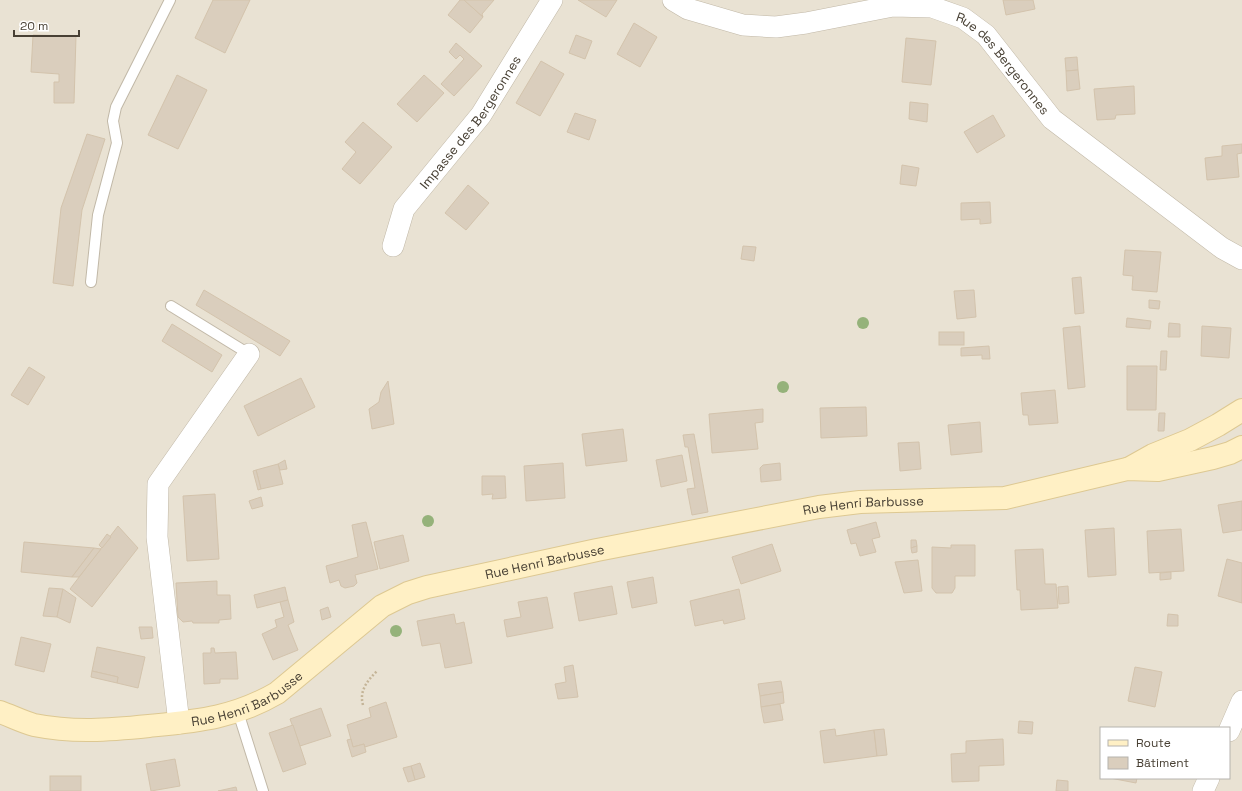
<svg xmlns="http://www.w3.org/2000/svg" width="1242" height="791" font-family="'Space Grotesk',sans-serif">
<rect width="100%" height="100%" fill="#f5f0e6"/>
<path fill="#e9e2d3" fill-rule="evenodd" d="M0,0H1242V791H0ZM1101,728H1229V778H1101Z"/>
<g fill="#dacebd" stroke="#d3c3ac">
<path d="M213,0H250L225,53L195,38Z"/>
<path d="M460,0H464L483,17L470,33L448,15Z"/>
<path d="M464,0H494L482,14L483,17Z"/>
<path d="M578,0H617L606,17Z"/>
<path d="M1003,0H1033L1035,9L1006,15Z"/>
<path d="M634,23L657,37L640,67L617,54Z"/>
<path d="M33,35L76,36L74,103H54V82H59V74L31,72Z"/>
<path d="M576,35L592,41L585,59L569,53Z"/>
<path d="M906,38L936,41L931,85L902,82Z"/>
<path d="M456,43L482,66L454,96L441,84L464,59L460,55L456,59L449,52Z"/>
<path d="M1077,57L1078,70L1066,71L1065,58Z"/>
<path d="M541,61L564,74L540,116L516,103Z"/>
<path d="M1078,70L1080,89L1067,91L1066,71Z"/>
<path d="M177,75L207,90L178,149L148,135Z"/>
<path d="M424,75L444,93L417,122L397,104Z"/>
<path d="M1134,86L1135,114L1116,115L1115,119L1097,120L1094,89Z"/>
<path d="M910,102L928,104L927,122L909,119Z"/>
<path d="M575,113L596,120L589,140L567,132Z"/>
<path d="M993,115L1005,136L977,153L964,132Z"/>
<path d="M363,122L392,147L360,184L342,169L356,152L345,142Z"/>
<path d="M87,134L105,139L82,210L73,286L53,283L61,208Z"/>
<path d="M1242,144V153L1237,154L1239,177L1207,180L1205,158L1222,156V146Z"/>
<path d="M902,165L919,168L916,186L900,184Z"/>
<path d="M468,185L489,203L466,230L445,213Z"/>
<path d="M990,202L991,223L980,224V219L961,220V203Z"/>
<path d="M743,246L756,247L754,261L741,259Z"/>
<path d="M1125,250L1161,252L1157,292L1132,290L1133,276L1123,275Z"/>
<path d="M1081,277L1084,313L1075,314L1072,278Z"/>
<path d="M204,290L290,341L280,356L196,305Z"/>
<path d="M974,290L976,317L957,319L954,291Z"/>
<path d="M1149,300L1160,301L1159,309L1149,308Z"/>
<path d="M1127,318L1151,321L1150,329L1126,327Z"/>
<path d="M1169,323L1180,324V337H1168Z"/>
<path d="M172,324L222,355L212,372L162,341Z"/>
<path d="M1080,326L1085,387L1068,389L1063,328Z"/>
<path d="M1202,326L1231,328L1229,358L1201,356Z"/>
<rect x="939" y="332" width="25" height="13"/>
<path d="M989,346L990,359H982V355L961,356V348Z"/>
<path d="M1161,351H1167L1166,370H1160Z"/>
<path d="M1127,366H1157L1156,410H1127Z"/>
<path d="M29,367L45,377L28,405L11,395Z"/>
<path d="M301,378L315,407L258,436L244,406Z"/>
<path d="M388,381L394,424L372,429L369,409L379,402L381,392Z"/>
<path d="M1055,390L1058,423L1029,425L1028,415H1023L1021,393Z"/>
<path d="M866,407L867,436L821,438L820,408Z"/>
<path d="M763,409V422L755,423L758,449L712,453L709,414Z"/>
<path d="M1159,413H1165L1164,431H1158Z"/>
<path d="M980,422L982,452L951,455L948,425Z"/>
<path d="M623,429L627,461L586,466L582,434Z"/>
<path d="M694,434L708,512L692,515L687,489L695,488L688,447H685L683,435Z"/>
<path d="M919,442L921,469L900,471L898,443Z"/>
<path d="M682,455L687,481L661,487L656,460Z"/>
<path d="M285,460L287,469L280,470L278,464Z"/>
<path d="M563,463L565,498L526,501L524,466Z"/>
<path d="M780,463L781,480L761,482L760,468L763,465Z"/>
<path d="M278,464L283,484L261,489L256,470Z"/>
<path d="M256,470L261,489L258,490L253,471Z"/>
<path d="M482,476H505L506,498L492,499L493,494L482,495Z"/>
<path d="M215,494L219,559L187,561L183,496Z"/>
<path d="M261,497L263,506L252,509L249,501Z"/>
<path d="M1242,501V530L1223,533L1218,505Z"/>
<path d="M366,522L378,569L355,575L357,583L354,586L345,588L341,586L339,580L330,583L326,566L358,557L352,525Z"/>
<path d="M876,522L880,537L872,539L876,552L860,556L856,543L851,544L847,530Z"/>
<path d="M118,526L138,548L92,607L70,589Z"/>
<path d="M1114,528L1116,575L1088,577L1085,530Z"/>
<path d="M1181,529L1184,571L1149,573L1147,531Z"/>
<path d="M107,534L111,537L102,548L99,545Z"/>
<path d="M403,535L409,561L380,569L374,542Z"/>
<path d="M911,540H916L917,546L911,548Z"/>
<path d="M24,542L94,548L72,577L21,572Z"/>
<path d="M772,544L781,571L741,584L732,557Z"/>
<path d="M951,545H975V576H955V588L952,593H936L932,588V547L951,548Z"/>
<path d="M917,546V552L912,553L911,548Z"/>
<path d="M94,548L101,549L79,577H72Z"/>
<path d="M1043,549L1045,584H1056L1058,608L1021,610L1020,590H1017L1015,550Z"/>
<path d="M1227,559L1242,563V603L1218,596Z"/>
<path d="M918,560L922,591L904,593L895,562Z"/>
<path d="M1171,572V579L1160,580V573Z"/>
<path d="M653,577L657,603L632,608L627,582Z"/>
<path d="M217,581V595H230L231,619L219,620V623H193L192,621L183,622L178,617L176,583Z"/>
<path d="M612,586L617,614L579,621L574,593Z"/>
<path d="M1068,586L1069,603L1059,604L1058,587Z"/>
<path d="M285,587L288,600L257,608L254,595Z"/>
<path d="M49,588L63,589L57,617L43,616Z"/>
<path d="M63,589L76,598L70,623L57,617Z"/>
<path d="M739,589L745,619L724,624L723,620L695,626L690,601Z"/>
<path d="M547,597L553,628L507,637L504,620L521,617L518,602Z"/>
<path d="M288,600L294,622L288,625L298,650L273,660L262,634L277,627L275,620L284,617L280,602Z"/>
<path d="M328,607L331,617L322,620L320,610Z"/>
<path d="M454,614L456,624L464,622L472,663L445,668L440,643L422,646L417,621Z"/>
<path d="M1168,614L1178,615V626H1167Z"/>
<path d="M139,627H152L153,638L141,639Z"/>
<path d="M21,637L51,644L44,672L15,665Z"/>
<path d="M97,647L145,657L138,688L117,683L118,677L92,671Z"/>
<path d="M211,648H214L215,653L236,652L238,679H220V683L204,684L203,653H211Z"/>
<path d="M573,665L578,697L558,699L555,684L566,682L564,667Z"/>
<path d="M1135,667L1162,672L1155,707L1128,701Z"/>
<path d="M92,671L118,677L117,683L91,677Z"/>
<path d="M781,681L783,692L760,696L758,684Z"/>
<path d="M783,692L784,703L761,707L760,696Z"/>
<path d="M386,702L397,737L365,747L364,744L353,747L347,725L371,717L369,708Z"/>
<path d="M780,704L783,720L764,723L761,707Z"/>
<path d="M321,708L331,736L300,746L290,719Z"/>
<path d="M1019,721L1033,722L1032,734L1018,733Z"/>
<path d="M293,725L306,764L283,772L269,733Z"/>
<path d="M835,729L836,736L874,730L877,756L824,763L820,731Z"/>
<path d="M884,729L887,755L877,756L874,730Z"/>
<path d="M351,739L353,747L364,744L366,752L352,757L347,740Z"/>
<path d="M1003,739L1004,765L979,766V781L952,782L951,754L966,753V741Z"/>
<path d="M175,759L180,786L151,791L146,764Z"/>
<path d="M420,763L425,777L415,780L411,766Z"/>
<path d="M411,766L415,780L408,782L403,768Z"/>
<rect x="50" y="776" width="31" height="15"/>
<path d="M1110,778H1137L1136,783Z"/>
<path d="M1057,780L1068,781V791H1056Z"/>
<path d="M236,787L237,791H218Z"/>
</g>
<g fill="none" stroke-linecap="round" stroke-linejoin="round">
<g stroke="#c1b8a7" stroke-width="12">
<g id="lane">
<path d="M91,282L98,215L117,143L113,121L116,107L170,0"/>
<path d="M171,306L249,354"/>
<path d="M238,712L263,791"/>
</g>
</g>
<g stroke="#c1b8a7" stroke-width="22">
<g id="street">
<path id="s1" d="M673,0L688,9L743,25L776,27L806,23L893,6L932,7L963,18L986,35L1052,119L1222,248L1242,259"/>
<path id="s2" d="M393,246L404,209L481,115L552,0"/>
<path d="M179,723L157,537L158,484L249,354"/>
<path d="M1229,731L1242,701"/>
<path d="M1203,791L1209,778"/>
</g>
</g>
<g stroke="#ddc892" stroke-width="24">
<g id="secondary">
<path d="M1128,469L1153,455L1190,440L1218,425L1242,410"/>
<path id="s3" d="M0,712C11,716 23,722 34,725C74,733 109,730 149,726C197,721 234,718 277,693L382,606L408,593L427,587L597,550L819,507L860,502L1005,498L1127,469L1158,470L1213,458L1230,453L1242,447"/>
</g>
</g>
<path stroke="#c4b497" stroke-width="2.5" stroke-dasharray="2 2" stroke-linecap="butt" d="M363,705C359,691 367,681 377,671"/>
<use href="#lane" stroke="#fff" stroke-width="10"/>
<use href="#street" stroke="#fff" stroke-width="21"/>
<use href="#secondary" stroke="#fff0c5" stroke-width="22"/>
</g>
<g fill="#95b27a">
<circle cx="863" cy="323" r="6"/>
<circle cx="783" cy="387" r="6"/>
<circle cx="428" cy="521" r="6"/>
<circle cx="396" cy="631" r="6"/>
</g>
<g text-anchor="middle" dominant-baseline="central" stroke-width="3" stroke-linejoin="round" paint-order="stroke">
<g font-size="13" fill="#484034" stroke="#fff">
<text stroke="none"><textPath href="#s1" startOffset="359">Rue des Bergeronnes</textPath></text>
<text stroke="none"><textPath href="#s2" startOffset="148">Impasse des Bergeronnes</textPath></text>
<text stroke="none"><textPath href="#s3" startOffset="915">Rue Henri Barbusse</textPath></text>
<text stroke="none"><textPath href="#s3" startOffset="591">Rue Henri Barbusse</textPath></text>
<text stroke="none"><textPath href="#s3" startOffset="255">Rue Henri Barbusse</textPath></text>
</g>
</g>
<rect x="1100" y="727" width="130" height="52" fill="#ffffff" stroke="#b6b3ae"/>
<rect x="1108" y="740" width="20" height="6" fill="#fff0c5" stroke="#b6b3ae"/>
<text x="1136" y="747" font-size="12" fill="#484034">Route</text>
<rect x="1108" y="757" width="20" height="12" fill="#dacebd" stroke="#b6b3ae"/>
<text x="1136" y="767" font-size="12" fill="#484034">Bâtiment</text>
<path d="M14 30v6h65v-6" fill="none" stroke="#484034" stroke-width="2"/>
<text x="20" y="30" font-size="12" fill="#484034" stroke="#ffffff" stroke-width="3" paint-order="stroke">20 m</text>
</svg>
